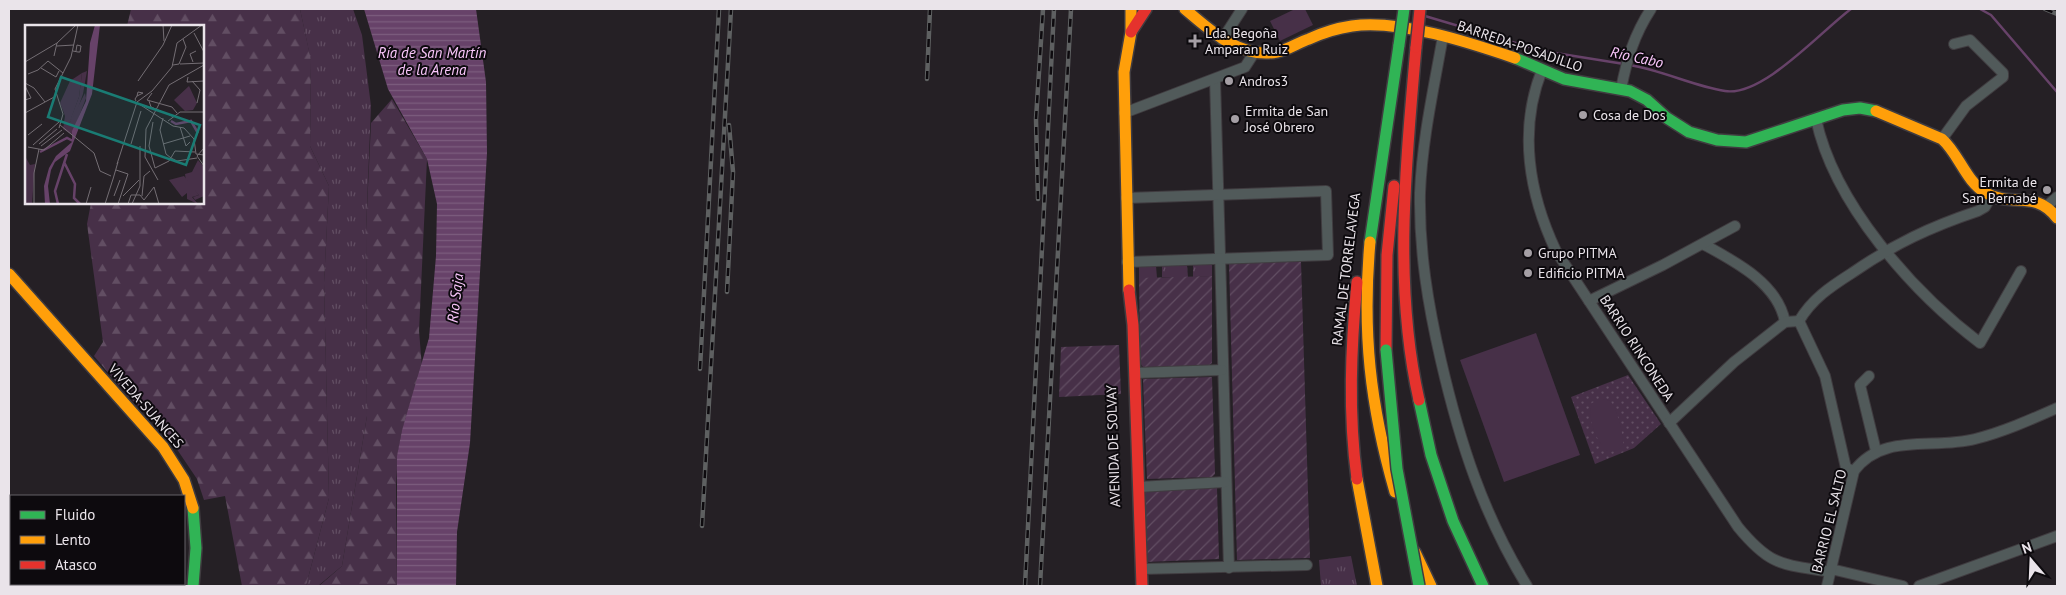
<svg xmlns="http://www.w3.org/2000/svg" width="2066" height="595" font-family="'PT Sans',sans-serif">
<defs>
<pattern id="grass-tufts" width="24" height="20" patternUnits="userSpaceOnUse" patternTransform="scale(1.25)"><rect width="24" height="20" fill="#473048"/><path d="M3 7l-1-3M5 7V3M7 7l1-3M15 17l-1-3M17 17v-4M19 17l1-3" fill="none" stroke="#624e63"/></pattern>
<pattern id="forest-firs" width="22" height="20" patternUnits="userSpaceOnUse" patternTransform="scale(1.25)"><rect width="22" height="20" fill="#473048"/><path d="M5 1l3.5 6h-7zM16 11l3.5 6h-7z" fill="#624e63"/></pattern>
<pattern id="park-dots" width="8" height="8" patternUnits="userSpaceOnUse" patternTransform="scale(1.25)"><rect width="8" height="8" fill="#473048"/><path d="M2 2h.1M6 6h.1" fill="none" stroke="#624e63" stroke-width="1.8" stroke-linecap="round"/></pattern>
<pattern id="garden-furrows" width="10" height="10" patternUnits="userSpaceOnUse" patternTransform="scale(1.25)"><rect width="10" height="10" fill="#473048"/><path d="M-1 1l2-2M0 10L10 0M9 11l2-2" fill="none" stroke="#624e63"/></pattern>
<pattern id="water-rules" width="6" height="5" patternUnits="userSpaceOnUse" patternTransform="scale(1.25)"><rect width="6" height="5" fill="#674269"/><path d="M0 2.5h6" fill="none" stroke="#7d5d7f"/></pattern>
</defs>
<rect width="100%" height="100%" fill="#252025"/>
<g fill="url(#grass-tufts)">
<path d="M300,9H353L362,35L371,106L366,231L367,416L342,566L318,586H306L329,498L324,283L329,186L310,146L311,61Z"/>
<path d="M1193,264H1212V276L1193,277Z"/>
<path d="M1139,265L1156,266L1157,278H1139Z"/>
<path d="M1162,265H1187L1188,277H1162Z"/>
<path d="M1351,556L1357,586H1321L1319,560Z"/>
</g>
<g fill="url(#forest-firs)">
<path d="M131,9H300L311,60L310,146L329,186L324,283L329,498L306,586H242L225,496L204,500L197,479L164,430L127,395L94,356L103,342L87,224L91,203L202,202V26H127Z"/>
<path d="M392,99L427,159L419,331L422,367L402,430L398,452L396,485L397,586H319L342,566L367,416L366,231L371,123Z"/>
</g>
<path fill="url(#park-dots)" d="M1628,375L1661,424L1634,448L1595,464L1571,397Z"/>
<g fill="url(#garden-furrows)">
<path d="M1301,261L1310,558L1237,560L1229,263Z"/>
<path d="M1212,276V363L1208,366L1143,367L1140,363L1139,278Z"/>
<path d="M1119,345L1121,394L1059,397L1061,347Z"/>
<path d="M1212,377L1215,474L1212,477L1147,479L1143,379Z"/>
<path d="M1217,488L1219,559L1146,562L1144,490Z"/>
</g>
<g fill="#473048">
<path d="M1295,9H1305L1313,25L1280,41L1270,21Z"/>
<path d="M1536,333L1580,455L1504,482L1460,360Z"/>
<path d="M1600,399C1604,399 1607,399 1611,402C1617,408 1624,437 1623,445L1618,450L1609,452C1596,443 1587,418 1592,403Z"/>
</g>
<path fill="url(#water-rules)" d="M364,9H476L486,82L487,153L470,443L457,532L456,586H397V456L402,430L429,338L436,256L437,204L427,159L388,89Z"/>
<g fill="none" stroke-linecap="round" stroke-linejoin="round">
<g stroke="#674269" stroke-width="2.5">
<path d="M1980,9L1991,15L2057,92"/>
<path d="M1425,16L1543,51L1624,64"/>
<path d="M1629,65C1662,70 1693,86 1725,91C1763,97 1821,31 1851,9"/>
</g>
<g stroke="#403c40" stroke-width="12">
<g id="street">
<path d="M1443,36C1434,87 1422,140 1420,193C1419,251 1428,305 1441,361C1460,443 1483,514 1527,586"/>
<path d="M1222,40L1242,9"/>
<path d="M1542,70C1518,130 1529,194 1556,251L1738,527C1771,567 1782,564 1831,572"/>
<path d="M1215,79L1229,568"/>
<path d="M1621,89C1627,59 1634,35 1651,9"/>
<path d="M1124,113L1245,67L1254,53"/>
<path d="M1816,119C1834,204 1913,292 1980,343L2021,271"/>
<path d="M1942,139L1966,106L2003,77V73L1970,40L1954,44"/>
<path d="M1126,198L1326,191L1328,255L1127,262"/>
<path d="M2048,205L2057,197"/>
<path d="M1703,244C1734,261 1778,283 1785,322"/>
<path d="M1589,301L1663,265L1735,226"/>
<path d="M1799,321C1812,299 1830,287 1852,273C1894,244 1930,227 1978,211L1985,207L1991,197"/>
<path d="M1799,321L1825,376L1846,468L1854,471"/>
<path d="M1135,373L1222,370"/>
<path d="M1869,376L1860,385L1876,451"/>
<path d="M1669,423L1734,362L1785,322L1799,321"/>
<path d="M1139,487L1225,482"/>
<path d="M1141,569L1307,565"/>
<path d="M1831,569L1903,586"/>
<path d="M142,584L145,586"/>
<path d="M1827,586L1854,471C1883,432 1933,450 1975,439C2003,432 2030,420 2057,408"/>
<path d="M1919,586L2057,536"/>
</g>
</g>
<g stroke="#403c40" stroke-width="14">
<g id="fast">
<path d="M1515,58L1564,79L1630,91L1647,100L1667,118L1689,132L1717,140L1746,142L1843,110L1860,108L1876,111"/>
<path d="M1370,242L1399,45"/>
<path d="M1419,400L1431,455L1453,521L1483,586"/>
<path d="M193,508L196,548L193,586"/>
</g>
</g>
<g stroke="#403c40" stroke-width="14">
<g id="slow">
<path d="M1185,9C1211,31 1240,59 1277,52C1288,50 1299,42 1309,39C1322,33 1338,28 1352,26C1399,19 1471,43 1515,58"/>
<path d="M1876,111L1942,139C1959,154 1966,182 1986,193C2012,208 2035,189 2057,218"/>
<path d="M1370,242C1362,332 1370,405 1395,492"/>
<path d="M9,274L163,447L184,480L193,508"/>
<path d="M1129,290L1124,72L1131,32V9"/>
<path d="M1357,479L1377,586"/>
<path d="M1415,552L1431,586"/>
</g>
</g>
<g stroke="#403c40" stroke-width="14">
<g id="jam">
<path d="M1131,32L1146,9"/>
<path d="M1416,47C1406,163 1393,285 1419,400"/>
<path d="M1357,282C1351,347 1348,413 1357,479"/>
<path d="M1129,290L1133,325L1142,586"/>
<path d="M1386,350L1387,255L1394,186"/>
</g>
</g>
<use href="#street" stroke="#515a5a" stroke-width="10"/>
<use href="#fast" stroke="#30b455" stroke-width="11"/>
<use href="#slow" stroke="#ff9f0a" stroke-width="11"/>
<use href="#jam" stroke="#e5322d" stroke-width="11"/>
<g stroke="#5e6061" stroke-width="4.5">
<g id="rail">
<path d="M2045,9L2057,14"/>
<path d="M927,79L930,9"/>
<path d="M1038,199L1036,119L1043,9"/>
<path d="M727,292L733,172L729,125"/>
<path d="M700,369L719,9"/>
<path d="M702,526L731,9"/>
<path d="M1025,586L1054,9"/>
<path d="M1040,586L1071,9"/>
</g>
</g>
<use href="#rail" stroke="#0d0a0e" stroke-width="2.5" stroke-dasharray="8" stroke-linecap="butt"/>
<g stroke="#403c40" stroke-width="14" stroke-linecap="butt">
<g id="fast-bridge">
<path d="M1399,45L1404,9"/>
<path d="M1386,350L1397,469L1419,586"/>
</g>
</g>
<g stroke="#403c40" stroke-width="14" stroke-linecap="butt">
<path id="jam-bridge" d="M1416,47L1420,9"/>
</g>
<use href="#fast-bridge" stroke="#30b455" stroke-width="11"/>
<use href="#jam-bridge" stroke="#e5322d" stroke-width="11"/>
</g>
<g fill="#a59fa5" stroke="#0d0a0e" stroke-width="2">
<path d="M1192.5 33.5h5v5h5v5h-5v5h-5v-5h-5v-5h5z"/>
<circle cx="1229" cy="81" r="5"/>
<circle cx="1583" cy="115" r="5"/>
<circle cx="1235" cy="119" r="5"/>
<circle cx="2047" cy="190" r="5"/>
<circle cx="1528" cy="253" r="5"/>
<circle cx="1528" cy="273" r="5"/>
</g>
<g text-anchor="middle" dominant-baseline="central" stroke-width="4" stroke-linejoin="round" paint-order="stroke">
<g font-size="14" fill="#eae4ea" stroke="#0d0a0e" text-anchor="start">
<text x="1205" y="33">Lda. Begoña<tspan x="1205" dy="16">Amparan Ruiz</tspan></text>
<text x="1239" y="81">Andros3</text>
<text x="1245" y="111">Ermita de San<tspan x="1245" dy="16">José Obrero</tspan></text>
<text x="1593" y="115">Cosa de Dos</text>
<text x="2037" y="182" text-anchor="end">Ermita de<tspan x="2037" dy="16">San Bernabé</tspan></text>
<text x="1538" y="253">Grupo PITMA</text>
<text x="1538" y="273">Edificio PITMA</text>
</g>
<g font-size="14" fill="#eae4ea" stroke="#0d0a0e">
<text transform="translate(1520 46) rotate(19)">BARREDA-POSADILLO</text>
<text transform="translate(1346 269) rotate(-83)">RAMAL DE TORRELAVEGA</text>
<text transform="translate(1637 348) rotate(57)">BARRIO RINCONEDA</text>
<text transform="translate(146 406) rotate(49)">VIVEDA-SUANCES</text>
<text transform="translate(1113 446) rotate(-92)">AVENIDA DE SOLVAY</text>
<text transform="translate(1829 521) rotate(-76)">BARRIO EL SALTO</text>
</g>
<g font-size="15" font-style="italic" fill="#fbc7fc" stroke="#0d0a0e">
<text x="432" y="52">Ría de San Martín<tspan x="432" dy="17">de la Arena</tspan></text>
<text transform="translate(1637 57) rotate(12)">Río Cabo</text>
<text transform="translate(455 298) rotate(-83)">Río Saja</text>
</g>
</g>
<g transform="translate(25 25)">
<rect width="179" height="179" fill="#252025"/>
<path d="M62,46L58,69L51,89L43,100L54,72L57,48ZM173,135L179,142V171L170,175L168,172L174,170L161,157L160,149L167,147Z" fill="#473048"/>
<path d="M57,48L54,72L44,99L60,68L61,73L47,110L38,104L40,91L35,78L45,56ZM164,61L172,78L168,85L160,86L149,75ZM0,131L5,140L10,139L7,179H0ZM159,151L174,170L167,172L173,179L162,174V168L157,172L144,155Z" fill="#473048"/>
<path d="M70,0H75L67,69L45,126L30,137L26,145L23,161L25,179H20L19,161L24,143L31,131L47,117V106L61,76L65,18Z" fill="#674269"/>
<path fill="none" stroke="#674269" stroke-width="2.5" d="M146,96L151,99L166,96L173,108M15,127L42,113L48,116M39,137L50,159L49,173L55,179M33,179L30,166L42,129"/>
<path fill="none" stroke="#746e74" stroke-width="1" d="M138,0L139,16M169,8L179,27M32,21L49,20M48,26L53,27H55L56,21L52,20L51,26M29,31L32,18L51,0M0,37L32,18M168,37L165,29L171,26M155,39L179,38M148,40L154,39L161,22L158,14M16,43L31,52L34,46M3,49L13,45L23,36L38,48M163,52L162,57L179,56M113,56L138,20L147,0M167,56L175,65L172,78M0,58L9,63L20,77L31,71M0,61L6,73L0,75M127,68L122,75L147,82L152,88M111,76L110,74L112,71L113,67L118,68L112,71M124,76L126,82L147,91M114,79L148,101L159,103L169,114L171,129L179,130M0,88L20,77M138,93L135,105L141,129L146,133M143,96L155,87H179M128,97L124,121L130,143M35,100L69,128L75,146L86,151M155,102L161,121L165,117M34,103L38,89L30,64L46,32L53,0M3,110L17,99M14,119L32,104M106,119L116,86M138,119L165,111M8,120L34,97M16,121L37,105M3,122L19,125L39,108M179,123L172,131L179,141M146,133L152,136L172,133M92,139L112,77L127,66L147,42L152,18L177,0M130,143L144,136L150,126L170,127M91,145L103,149L93,179M88,154L93,137M133,155L120,132L121,104L144,60L179,40M89,171L95,155M98,171L114,155M117,171L119,151L125,146M9,179V148L14,124M61,179L66,162M80,179L88,154M103,179L106,170H115L119,175L129,162L134,179M107,179L115,161V121"/>
<path fill="#1a7c74" fill-opacity="0.15" stroke="#1a7c74" stroke-width="2.5" d="M36,52L175,100L161,140L23,92Z"/>
<rect width="179" height="179" fill="none" stroke="#eae4ea" stroke-width="2.5"/>
</g>
<rect width="2066" height="595" fill="none" stroke="#eae4ea" stroke-width="20"/>
<rect x="10" y="495" width="175" height="90" fill="#0d0a0e" stroke="#656166"/>
<rect x="20" y="511" width="25" height="8" fill="#30b455" stroke="#656166"/>
<text x="55" y="520" font-size="15" fill="#eae4ea">Fluido</text>
<rect x="20" y="536" width="25" height="8" fill="#ff9f0a" stroke="#656166"/>
<text x="55" y="545" font-size="15" fill="#eae4ea">Lento</text>
<rect x="20" y="561" width="25" height="8" fill="#e5322d" stroke="#656166"/>
<text x="55" y="570" font-size="15" fill="#eae4ea">Atasco</text>
<g transform="translate(2031 560) rotate(341)" stroke="#0d0a0e" stroke-width="4" paint-order="stroke">
<path d="M0-4L9 19L0 12L-9 19Z" fill="#eae4ea"/>
<text y="-8" font-size="14" font-weight="bold" text-anchor="middle" fill="#eae4ea">N</text>
</g>
</svg>
